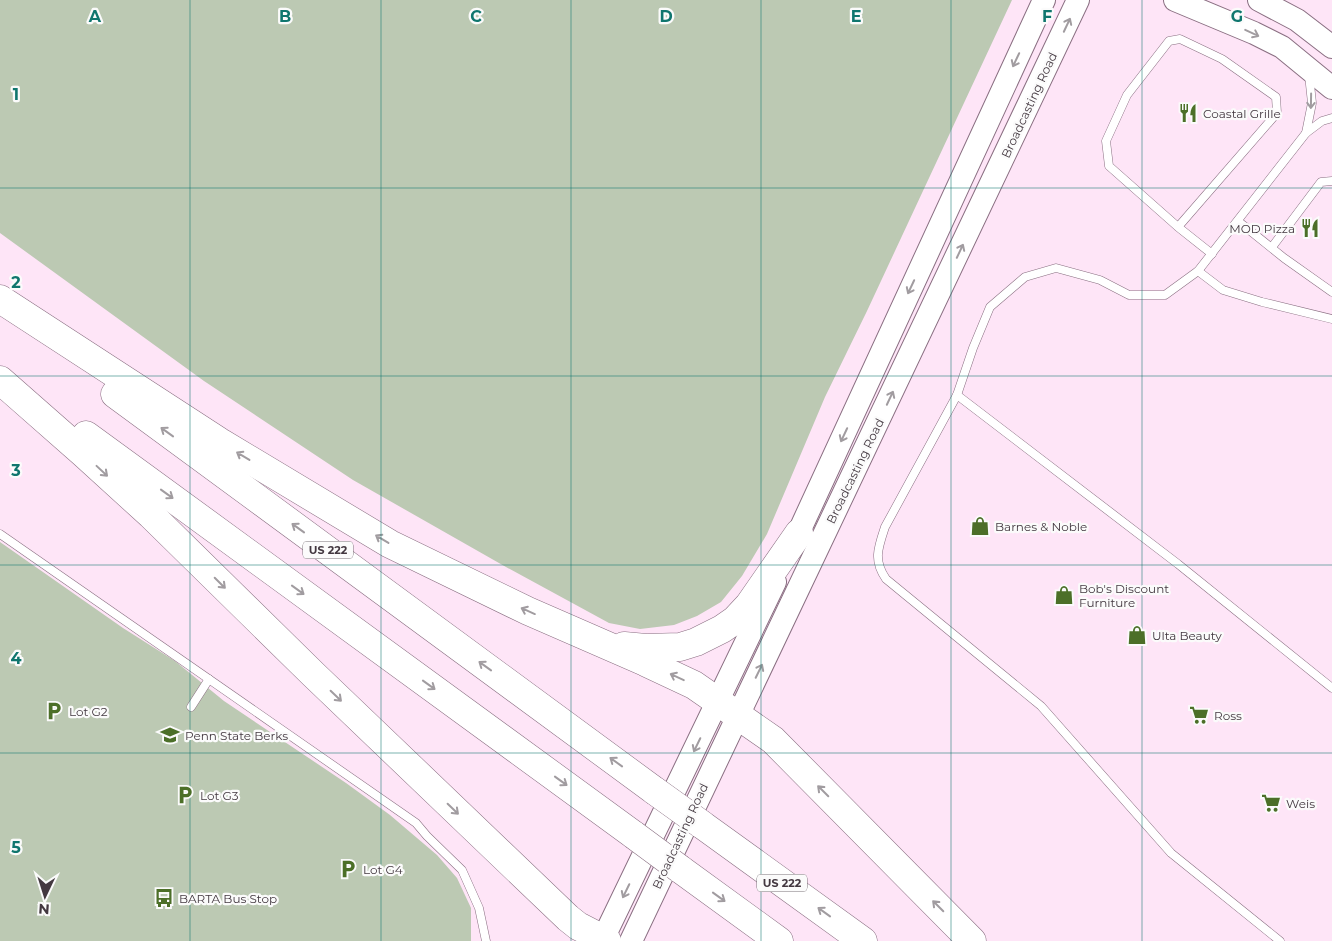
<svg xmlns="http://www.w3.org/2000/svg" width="1332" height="941" font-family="Montserrat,sans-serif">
<rect width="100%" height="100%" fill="#fee5f7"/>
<g fill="#bcc9b3">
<path d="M0,0H1012L867,311L825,397L767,534L742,576L721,602L697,616L674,625L640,629L609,623L506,567L353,480L204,381L0,233Z"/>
<path d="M0,542L123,628L175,661L224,701L346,783L390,815L437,855L457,878L471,908V941H0Z"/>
</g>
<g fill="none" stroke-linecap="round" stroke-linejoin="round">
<g stroke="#8a6f82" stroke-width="9">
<g id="lane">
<path d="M1306,133L1312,103L1309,75"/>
<path d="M1238,221L1284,258L1332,292"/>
<path d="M1178,227L1277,113L1276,97L1222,59L1180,39L1169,41L1127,95L1106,141L1109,166L1178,227L1212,254"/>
<path d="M1272,247L1321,182L1332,181"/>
<path d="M1198,271L1223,290L1262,302L1332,319"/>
<path d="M957,395L1178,564L1332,688"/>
<path d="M0,534L416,823L427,836L462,870L479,908L486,941"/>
<path d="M191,707L209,679"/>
<path d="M1280,941L1171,853L1041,706L886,579C873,560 878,548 885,527L957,395L973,348L990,307L1025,277L1056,268L1100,280L1129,295H1165L1198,271L1306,133L1322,121L1332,118"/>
</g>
</g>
<g stroke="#8a6f82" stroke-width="24">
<g id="secondary">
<path d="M1175,0L1254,33L1282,47L1332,88"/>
<path d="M1259,0L1297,20L1332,47"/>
<path d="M791,549L1044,0"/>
<path d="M602,941L775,582"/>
<path d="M631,941L1078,0"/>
</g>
</g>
<g stroke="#8a6f82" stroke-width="29">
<g id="highway">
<path d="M0,299L220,442L390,544L528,611L645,662L694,685L773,740L972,941"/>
<path d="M0,380L83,453L151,515L313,674L568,918L578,926L607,941"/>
<path d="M115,394L655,791"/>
<path d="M86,435L634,835"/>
<path d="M624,646L646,648L680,647L696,642L722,629L735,620L749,605L799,533"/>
<path d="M701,824L863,941"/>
<path d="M680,869L779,941"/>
</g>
</g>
<use href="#lane" stroke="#fff" stroke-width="8"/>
<use href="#secondary" stroke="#fff" stroke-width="22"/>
<use href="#highway" stroke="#fff" stroke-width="28"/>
<g stroke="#8a6f82" stroke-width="29" stroke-linecap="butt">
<g id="highway-bridge">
<path d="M655,791L701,824"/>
<path d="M634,835L680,869"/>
</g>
</g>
<use href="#highway-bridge" stroke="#fff" stroke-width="28"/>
</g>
<defs><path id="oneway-shaft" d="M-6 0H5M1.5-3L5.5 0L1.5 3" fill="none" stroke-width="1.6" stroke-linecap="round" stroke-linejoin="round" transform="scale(1.25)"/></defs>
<g stroke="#a19ca0">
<use href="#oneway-shaft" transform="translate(1067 25) rotate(-65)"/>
<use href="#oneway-shaft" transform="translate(1252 33) rotate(25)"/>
<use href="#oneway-shaft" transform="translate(1016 60) rotate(115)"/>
<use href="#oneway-shaft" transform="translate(1311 101) rotate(91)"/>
<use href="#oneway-shaft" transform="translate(960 251) rotate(-65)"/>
<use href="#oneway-shaft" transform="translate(911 287) rotate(115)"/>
<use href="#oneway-shaft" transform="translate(890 398) rotate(-65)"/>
<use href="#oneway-shaft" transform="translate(167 432) rotate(-144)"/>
<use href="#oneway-shaft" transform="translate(844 435) rotate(115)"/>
<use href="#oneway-shaft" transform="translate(243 456) rotate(-149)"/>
<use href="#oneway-shaft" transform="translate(102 471) rotate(43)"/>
<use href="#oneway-shaft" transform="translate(167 494) rotate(36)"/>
<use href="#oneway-shaft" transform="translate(298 528) rotate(-144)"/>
<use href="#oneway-shaft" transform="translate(382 539) rotate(-149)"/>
<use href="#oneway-shaft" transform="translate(220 583) rotate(45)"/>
<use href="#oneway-shaft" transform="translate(298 590) rotate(36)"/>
<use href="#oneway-shaft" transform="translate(528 611) rotate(-156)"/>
<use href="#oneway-shaft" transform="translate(485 666) rotate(-144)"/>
<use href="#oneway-shaft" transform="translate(759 671) rotate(-64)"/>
<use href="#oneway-shaft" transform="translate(677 677) rotate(-155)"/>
<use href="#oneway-shaft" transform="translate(429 685) rotate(36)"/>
<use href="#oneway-shaft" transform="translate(336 696) rotate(44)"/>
<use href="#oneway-shaft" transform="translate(697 745) rotate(116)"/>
<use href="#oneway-shaft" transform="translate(616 762) rotate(-144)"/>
<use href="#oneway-shaft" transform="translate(561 781) rotate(36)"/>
<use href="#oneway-shaft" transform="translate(823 791) rotate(-135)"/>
<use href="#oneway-shaft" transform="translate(453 809) rotate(44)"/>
<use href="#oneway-shaft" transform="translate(626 891) rotate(116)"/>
<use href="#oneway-shaft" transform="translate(719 897) rotate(36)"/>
<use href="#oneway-shaft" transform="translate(938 906) rotate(-135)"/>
<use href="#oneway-shaft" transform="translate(824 912) rotate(-144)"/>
</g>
<path fill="none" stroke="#0f766e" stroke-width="1" stroke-opacity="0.55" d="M190,0V941M381,0V941M571,0V941M761,0V941M951,0V941M1142,0V941M0,188H1332M0,376H1332M0,565H1332M0,753H1332"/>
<defs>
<g id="restaurant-bare" transform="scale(1.5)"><path d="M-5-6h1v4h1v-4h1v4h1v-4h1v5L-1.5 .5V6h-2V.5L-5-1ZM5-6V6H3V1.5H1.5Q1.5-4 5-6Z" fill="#4c6f28" stroke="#fbfbfb" stroke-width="2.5" paint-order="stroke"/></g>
<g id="shop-bare" transform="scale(1.5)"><path d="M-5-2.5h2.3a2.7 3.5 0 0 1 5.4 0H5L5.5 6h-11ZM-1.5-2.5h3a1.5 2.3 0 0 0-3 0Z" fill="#4c6f28" stroke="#fbfbfb" stroke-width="2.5" paint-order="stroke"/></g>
<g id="parking-bare" transform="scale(1.5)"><path d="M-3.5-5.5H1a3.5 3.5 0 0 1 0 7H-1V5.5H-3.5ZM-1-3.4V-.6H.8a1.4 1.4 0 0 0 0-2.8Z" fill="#4c6f28" stroke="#fbfbfb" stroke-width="2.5" paint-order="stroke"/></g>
<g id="supermarket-bare" transform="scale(1.5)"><path d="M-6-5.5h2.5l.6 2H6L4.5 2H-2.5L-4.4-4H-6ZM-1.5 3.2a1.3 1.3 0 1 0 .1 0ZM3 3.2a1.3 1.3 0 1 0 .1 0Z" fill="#4c6f28" stroke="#fbfbfb" stroke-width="2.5" paint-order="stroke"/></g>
<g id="university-bare" transform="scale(1.5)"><path d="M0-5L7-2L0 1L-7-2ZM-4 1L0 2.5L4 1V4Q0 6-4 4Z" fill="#4c6f28" stroke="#fbfbfb" stroke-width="2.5" paint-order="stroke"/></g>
<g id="bus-bare" transform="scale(1.5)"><path d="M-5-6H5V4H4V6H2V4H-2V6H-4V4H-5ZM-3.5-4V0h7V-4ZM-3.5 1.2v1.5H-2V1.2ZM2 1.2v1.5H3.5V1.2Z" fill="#4c6f28" stroke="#fbfbfb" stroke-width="2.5" paint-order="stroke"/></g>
</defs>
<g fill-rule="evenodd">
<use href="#restaurant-bare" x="1188" y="113"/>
<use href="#restaurant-bare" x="1310" y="228"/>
<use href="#shop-bare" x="980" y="526"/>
<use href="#shop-bare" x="1064" y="595"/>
<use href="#shop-bare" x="1137" y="635"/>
<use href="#parking-bare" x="54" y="711"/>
<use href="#supermarket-bare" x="1199" y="715"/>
<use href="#university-bare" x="170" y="735"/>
<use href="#parking-bare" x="185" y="795"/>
<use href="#supermarket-bare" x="1271" y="803"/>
<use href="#parking-bare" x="348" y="869"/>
<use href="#bus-bare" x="164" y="898"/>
</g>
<g text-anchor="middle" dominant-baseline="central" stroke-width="4.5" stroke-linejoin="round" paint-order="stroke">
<g fill="#fbfbfb" stroke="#7a7278" stroke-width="1">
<rect x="303" y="541.5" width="50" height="17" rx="4"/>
<rect x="757" y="874.5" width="50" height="17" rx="4"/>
</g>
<g font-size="11" font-weight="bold" fill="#433840">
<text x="328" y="550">US 222</text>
<text x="782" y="883">US 222</text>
</g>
<g font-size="12" fill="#433840" stroke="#fbfbfb">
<text transform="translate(1029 105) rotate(-65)">Broadcasting Road</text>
<text transform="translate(855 471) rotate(-64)">Broadcasting Road</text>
<text transform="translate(680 836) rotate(-65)">Broadcasting Road</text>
</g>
<g font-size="12" fill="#433840" stroke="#fbfbfb" text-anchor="start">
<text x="1203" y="113">Coastal Grille</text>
<text x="1295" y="228" text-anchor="end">MOD Pizza</text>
<text x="995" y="526">Barnes &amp; Noble</text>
<text x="1079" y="588">Bob's Discount<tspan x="1079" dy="14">Furniture</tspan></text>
<text x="1152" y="635">Ulta Beauty</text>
<text x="69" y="711">Lot G2</text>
<text x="1214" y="715">Ross</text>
<text x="185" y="735">Penn State Berks</text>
<text x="200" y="795">Lot G3</text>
<text x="1286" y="803">Weis</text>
<text x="363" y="869">Lot G4</text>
<text x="179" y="898">BARTA Bus Stop</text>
</g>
</g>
<g font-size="16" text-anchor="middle" font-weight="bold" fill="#0f766e" stroke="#fbfbfb" stroke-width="4.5" stroke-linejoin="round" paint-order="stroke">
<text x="95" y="22">A</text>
<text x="285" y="22">B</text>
<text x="476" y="22">C</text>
<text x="666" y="22">D</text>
<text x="856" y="22">E</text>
<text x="1047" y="22">F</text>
<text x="1237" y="22">G</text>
<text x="16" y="100">1</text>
<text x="16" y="288">2</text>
<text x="16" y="476">3</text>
<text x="16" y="664">4</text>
<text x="16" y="853">5</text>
</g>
<g transform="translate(45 896) rotate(184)" stroke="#fbfbfb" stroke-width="4" paint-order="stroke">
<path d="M0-4L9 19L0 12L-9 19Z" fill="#433840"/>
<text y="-8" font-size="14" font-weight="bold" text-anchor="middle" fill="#433840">N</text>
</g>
</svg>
